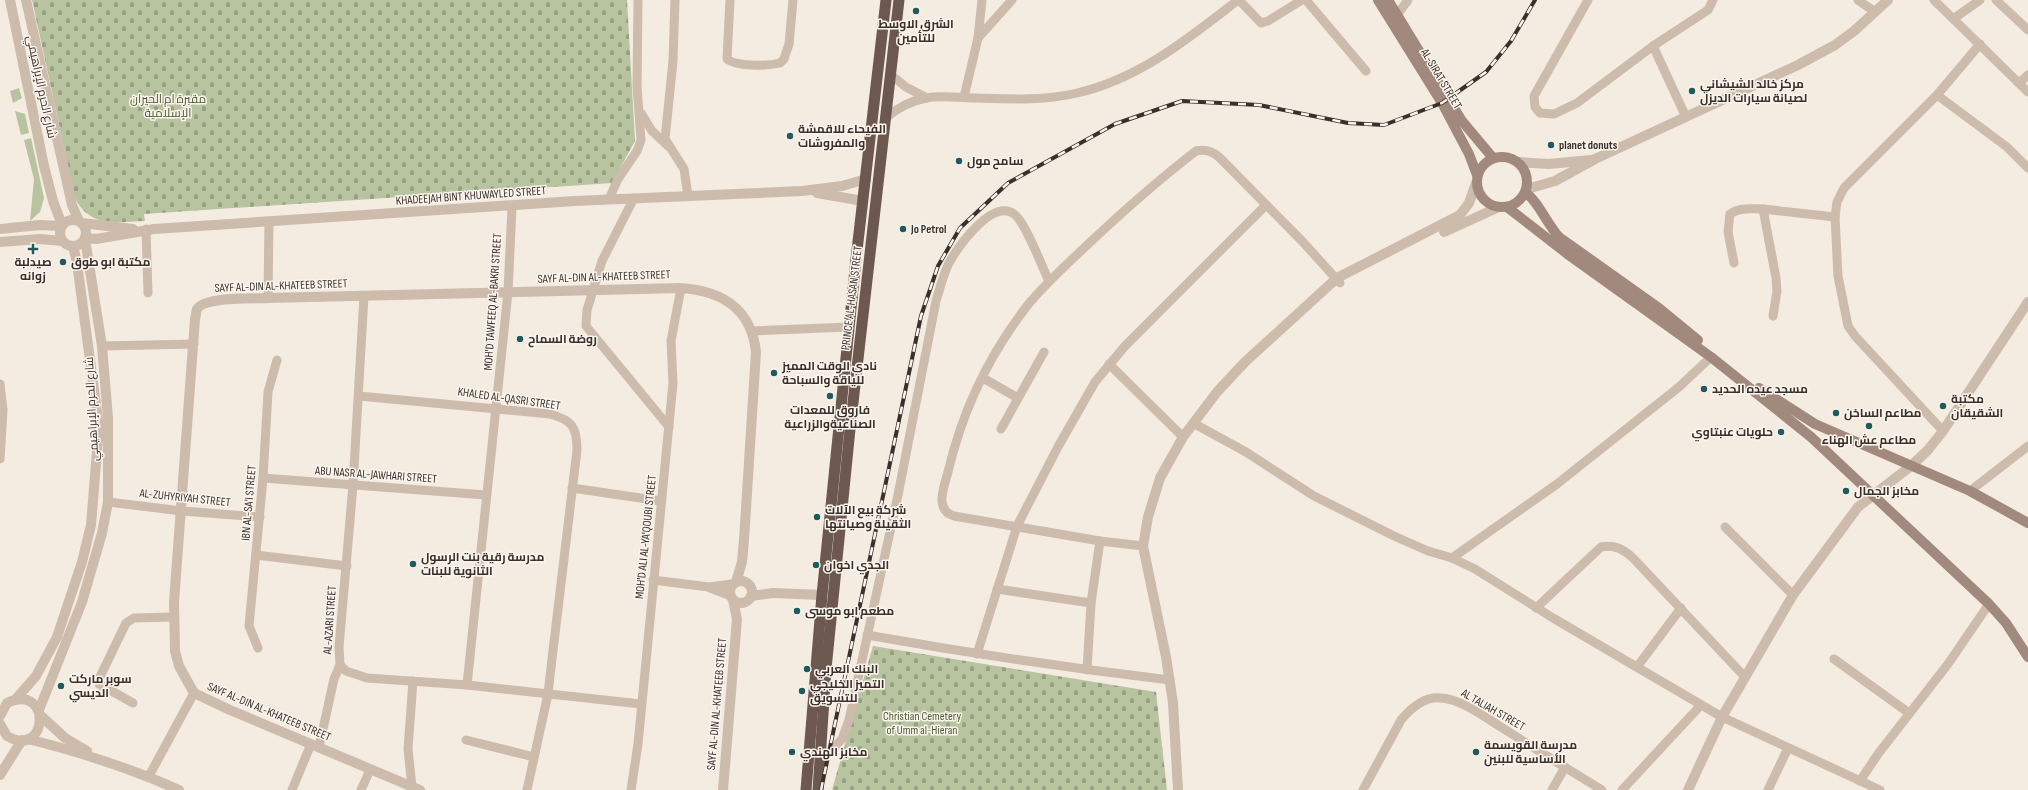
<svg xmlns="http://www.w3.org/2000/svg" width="2028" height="790" font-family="'Sofia Sans Condensed',Cairo,sans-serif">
<defs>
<pattern id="cemetery-stones" width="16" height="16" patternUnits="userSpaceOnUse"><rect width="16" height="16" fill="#b8c4a0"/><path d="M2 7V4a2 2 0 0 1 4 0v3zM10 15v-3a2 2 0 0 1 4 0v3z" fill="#97a083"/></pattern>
</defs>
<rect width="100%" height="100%" fill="#f4ebe1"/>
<g fill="#b8c4a0">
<path d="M19,88L22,98L13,103L10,91Z"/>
<path d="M15,111L25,114L29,133L21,135Z"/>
<path d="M31,138L44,198L40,212L30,221L34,179L24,140Z"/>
</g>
<g fill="url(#cemetery-stones)">
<path d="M32,0H627L635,141L612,183L144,214L145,221C116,222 90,228 75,198Z"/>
<path d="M873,646L1156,692L1167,790H832Z"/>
</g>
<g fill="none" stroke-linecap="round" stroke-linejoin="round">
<g stroke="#cdbbac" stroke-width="9">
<path d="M675,0L673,61L665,139L684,169L688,196"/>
<path d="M730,0L727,59C737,67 768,66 780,63L784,59L789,44L793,0"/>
<path d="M1239,0L1261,23L1268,21L1302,0"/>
<path d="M1306,0L1366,71"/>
<path d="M1588,0L1534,96L1535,107L1540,113L1554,114L1577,103L1653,46L1708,10L1713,0"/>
<path d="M1858,0L1875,12"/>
<path d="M1934,0L2028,92"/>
<path d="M1996,0L2028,30"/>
<path d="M1397,15L1408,0"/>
<path d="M1953,19L1980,0"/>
<path d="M978,38L1012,0"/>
<path d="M1653,46L1686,117"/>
<path d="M891,75L906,87L927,98"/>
<path d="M2019,83L2028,75"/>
<path d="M1937,95L2007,147L2028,168"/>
<path d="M964,97L978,38L982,0"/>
<path d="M641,113L652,131L668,146"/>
<path d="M886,118C898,107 911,101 926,98C941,95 959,98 974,98C1008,99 1044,101 1077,93C1139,79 1189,38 1238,0"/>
<path d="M634,198L602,261L587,310L586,326L669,427"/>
<path d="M609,199L618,179L637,151L641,140L637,87L638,0"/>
<path d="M146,229L148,293"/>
<path d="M1734,263L1728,232L1730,214C1739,207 1751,209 1763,209"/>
<path d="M364,296L353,485L339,647L340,665L346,671L367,678L467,685L641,704"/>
<path d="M268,298L269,221"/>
<path d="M1773,316L1777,291L1776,278L1763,209L1835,217"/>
<path d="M752,331L849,327"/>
<path d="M102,346L194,344"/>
<path d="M1109,364L1183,437"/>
<path d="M983,378L1018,398"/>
<path d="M0,384L3,410L0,459"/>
<path d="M359,396L550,414C572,420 577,427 577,450L552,659L548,694L527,790"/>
<path d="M1193,423L1246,452L1314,496L1394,536L1428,551L1452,558L1475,569L1553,618L1722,717L1880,790"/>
<path d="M1001,429L1044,352"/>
<path d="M1943,431L1855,336L1848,326L1838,276L1835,217L1837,202L1844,188L1937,95L1980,44"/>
<path d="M263,478L486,495"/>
<path d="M572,488L661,501"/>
<path d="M1970,491L2028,446"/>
<path d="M108,502L182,511L260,517"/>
<path d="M1725,527L1793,595"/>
<path d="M1143,546L1100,541L954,516C934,510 944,487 948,472C962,412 989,355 1027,306C1044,285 1064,267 1084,248C1120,214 1157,181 1196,151C1205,149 1212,151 1219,157L1302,241L1340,283"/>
<path d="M256,555L347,566"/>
<path d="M1452,558L1557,484L1679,387L1711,357"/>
<path d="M653,580L709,587L732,584"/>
<path d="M710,588L731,596"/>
<path d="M997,589L1091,603"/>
<path d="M1536,608L1601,547C1614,544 1623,549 1633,558L1744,676"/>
<path d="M867,635C968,653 1068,668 1170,680"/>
<path d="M258,648L249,626L263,478L268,392L277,360"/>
<path d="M977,654L1017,526L1059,445L1095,382L1125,346L1266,205"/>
<path d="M1834,659L1909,713"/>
<path d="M1637,667L1681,608"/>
<path d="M1087,670L1091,603L1100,541"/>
<path d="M467,685L508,292L512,207"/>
<path d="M133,703L99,684L98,681L126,623L134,618L173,617"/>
<path d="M466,740L534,757"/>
<path d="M319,747L334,679L340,665"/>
<path d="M820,763L842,739L849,720L898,495L936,301C940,288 943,275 949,263C958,247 992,198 1014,214C1025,221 1042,267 1049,281"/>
<path d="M149,776L194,693"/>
<path d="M1860,781L1878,754L1948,664L1989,604"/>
<path d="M412,787L408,749L413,681"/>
<path d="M292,790L311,744"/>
<path d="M361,790L370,770"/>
<path d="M631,790L638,744L673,383L671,341L681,288"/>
<path d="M1363,790L1401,720C1411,708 1424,696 1441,698C1463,699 1490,721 1509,732C1540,752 1571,771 1602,790"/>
<path d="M1552,790L1565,767"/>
<path d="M1622,790L1701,705"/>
<path d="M1768,790L1788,748"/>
</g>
<g stroke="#cdbbac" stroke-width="10">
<path d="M10,0L44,166L53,201L62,225"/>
<path d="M26,0L72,205L79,221"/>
<path d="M1518,162L1549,164L1591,160"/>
<path d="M1527,189L1555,181L1595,159L1798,65L1835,45L1854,31L1888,0"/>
<path d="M817,193L863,201"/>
<circle cx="73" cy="233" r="13"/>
<path d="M82,223L133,229"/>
<path d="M0,229L40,225L61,226"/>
<path d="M1444,232L1499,207"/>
<path d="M85,238L96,239L154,229L575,201L802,191L842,186L866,179"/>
<path d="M0,242L40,239L62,241"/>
<circle cx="741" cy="592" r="11"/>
<path d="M751,596L773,593L822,595"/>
<path d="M15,700L36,676L57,637L82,562L91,525L99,427L77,263L73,246"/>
<path d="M39,710L82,602L102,533L108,502V418L102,346L85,239"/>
<path d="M40,715L65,738L87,751"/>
<path d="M0,716L7,703C53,682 48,760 7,736L0,724"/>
<path d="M28,739C80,752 130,768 179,790"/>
<path d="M0,775L22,740"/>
<path d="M420,790L230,710L194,693L179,666L175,651L174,602L195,319C196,316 196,312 197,309C205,296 254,299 268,298L681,288C722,291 751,308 756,352L744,540L742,562L736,582"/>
<path d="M723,790L737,619L733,600"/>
<path d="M1178,790L1173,703L1166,657L1143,546L1148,517L1160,478L1183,437L1217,392L1245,362L1337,278L1460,215L1469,203L1476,183"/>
<path d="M1688,790L1722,717L1793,595L1858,507L1911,466L1928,450L1943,431L2028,302"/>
</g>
<g stroke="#a18a7d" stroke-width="10">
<path d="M1378,0L1442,103L1469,154L1477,175"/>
<path d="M1388,0L1462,121L1493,158"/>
<circle cx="1502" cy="182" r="25"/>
<path d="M1525,192C1538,201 1547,224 1559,237L1659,308L1698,340"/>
<path d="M1507,207L1570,256L1711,357L1811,437L1989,604L2006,623L2028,657"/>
<path d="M1759,388L1815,424L1970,491L2028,523"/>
</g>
<g stroke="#6c584f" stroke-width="11">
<path d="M806,790L822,595L856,259L886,0"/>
<path d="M818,790L826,669L850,429L899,0"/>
</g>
<g stroke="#3b302b" stroke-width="4">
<path id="rail" d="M821,790L921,316L938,266L960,228L1008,183L1115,124L1182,101L1259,105L1348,123L1384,125L1442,103L1486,72L1511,41L1535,0"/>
</g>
<use href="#rail" stroke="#fbf5ee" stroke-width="2.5" stroke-dasharray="8" stroke-linecap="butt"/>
</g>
<g fill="#1f5a5e" stroke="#fbf5ee" stroke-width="1.5">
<circle cx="916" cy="11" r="4"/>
<circle cx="1692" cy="91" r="4"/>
<circle cx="790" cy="136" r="4"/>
<circle cx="1551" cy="145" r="4"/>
<circle cx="959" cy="161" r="4"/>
<circle cx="903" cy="229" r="4"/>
<path d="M31 243h4v4h4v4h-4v4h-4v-4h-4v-4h4z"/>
<circle cx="63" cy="262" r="4"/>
<circle cx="520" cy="339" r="4"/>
<circle cx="774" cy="373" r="4"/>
<circle cx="1704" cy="389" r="4"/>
<circle cx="830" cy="396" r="4"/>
<circle cx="1943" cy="406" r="4"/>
<circle cx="1836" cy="413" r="4"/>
<circle cx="1869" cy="426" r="4"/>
<circle cx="1781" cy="432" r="4"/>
<circle cx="1846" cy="491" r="4"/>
<circle cx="817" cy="517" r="4"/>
<circle cx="413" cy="564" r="4"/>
<circle cx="816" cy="565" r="4"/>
<circle cx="797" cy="611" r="4"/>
<circle cx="807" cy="669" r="4"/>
<circle cx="61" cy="686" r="4"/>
<circle cx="802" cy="691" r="4"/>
<circle cx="792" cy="752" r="4"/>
<circle cx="1476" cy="752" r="4"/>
</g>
<g text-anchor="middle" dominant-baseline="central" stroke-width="3" stroke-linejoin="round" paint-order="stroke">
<g font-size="12" font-weight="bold" fill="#3b302b" stroke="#fbf5ee" text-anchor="start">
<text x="916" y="24" text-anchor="middle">الشرق الاوسط<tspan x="916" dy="14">للتأمين</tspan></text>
<text x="1700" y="84">مركز خالد الشيشاني<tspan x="1700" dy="14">لصيانة سيارات الديزل</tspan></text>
<text x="798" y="129">الفيحاء للاقمشة<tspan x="798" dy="14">والمفروشات</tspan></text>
<text x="1559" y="145">planet donuts</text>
<text x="967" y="161">سامح مول</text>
<text x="911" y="229">Jo Petrol</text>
<text x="33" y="262" text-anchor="middle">صيدلبة<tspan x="33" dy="14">زوانه</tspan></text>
<text x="71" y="262">مكتبة ابو طوق</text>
<text x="528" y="339">روضة السماح</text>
<text x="782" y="366">نادي الوقت المميز<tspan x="782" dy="14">للياقة والسباحة</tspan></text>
<text x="1712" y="389">مسجد عيده الحديد</text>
<text x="1951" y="399">مكتبة<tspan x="1951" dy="14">الشقيقان</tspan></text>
<text x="830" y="410" text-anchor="middle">فاروق للمعدات<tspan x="830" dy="14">الصناعيةوالزراعية</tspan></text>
<text x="1844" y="413">مطاعم الساخن</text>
<text x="1773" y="432" text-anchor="end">حلويات عنبتاوي</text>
<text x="1869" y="440" text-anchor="middle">مطاعم عش الهناء</text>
<text x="1854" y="491">مخابز الجمال</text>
<text x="825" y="510">شركة بيع الآلات<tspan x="825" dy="14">الثقيلة وصيانتها</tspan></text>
<text x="421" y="557">مدرسة رقية بنت الرسول<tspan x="421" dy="14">الثانوية للبنات</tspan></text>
<text x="824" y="565">الجدي اخوان</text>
<text x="805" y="611">مطعم ابو موسى</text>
<text x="815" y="669">البنك العربي</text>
<text x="69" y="679">سوبر ماركت<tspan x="69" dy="14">الديسي</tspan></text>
<text x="810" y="684">التميز الخليجي<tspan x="810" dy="14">للتسويق</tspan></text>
<text x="1484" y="745">مدرسة القويسمة<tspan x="1484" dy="14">الأساسية للبنين</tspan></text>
<text x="800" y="752">مخابز الهندي</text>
</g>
<g font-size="12" fill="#3b302b" stroke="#fbf5ee">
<text transform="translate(1441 79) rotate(59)">AL-SIRAT STREET</text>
<text transform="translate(41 87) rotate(78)">شارع الحرم الإبراهيمي</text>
<text transform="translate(471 196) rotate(-4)">KHADEEJAH BINT KHUWAYLED STREET</text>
<text transform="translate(604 277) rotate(-2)">SAYF AL-DIN AL-KHATEEB STREET</text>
<text transform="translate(281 286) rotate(-2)">SAYF AL-DIN AL-KHATEEB STREET</text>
<text transform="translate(852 298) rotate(-83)">PRINCE AL-HASAN STREET</text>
<text transform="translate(493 302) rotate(-86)">MOH'D TAWFEEQ AL-BAKRI STREET</text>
<text transform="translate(509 399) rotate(8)">KHALED AL-QASRI STREET</text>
<text transform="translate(92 409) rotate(-93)">شارع الحرم الإبراهيمي</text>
<text transform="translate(376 475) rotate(4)">ABU NASR AL-JAWHARI STREET</text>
<text transform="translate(185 498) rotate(6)">AL-ZUHYRIYAH STREET</text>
<text transform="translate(249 503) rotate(-85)">IBN AL-SA'I STREET</text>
<text transform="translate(646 537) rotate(-84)">MOH'D ALI AL-YA'QOUBI STREET</text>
<text transform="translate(330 620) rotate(-86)">AL-AZARI STREET</text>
<text transform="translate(717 704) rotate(-85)">SAYF AL-DIN AL-KHATEEB STREET</text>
<text transform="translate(1493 710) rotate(30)">AL TALIAH STREET</text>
<text transform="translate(269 712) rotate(23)">SAYF AL-DIN AL-KHATEEB STREET</text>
</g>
<g font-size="12" fill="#4a5a2e" stroke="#fbf5ee">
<text x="168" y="99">مقبرة ام الحيران<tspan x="168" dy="14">الإسلامية</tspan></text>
<text x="922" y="716">Christian Cemetery<tspan x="922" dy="14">of Umm al-Hieran</tspan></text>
</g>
</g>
</svg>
